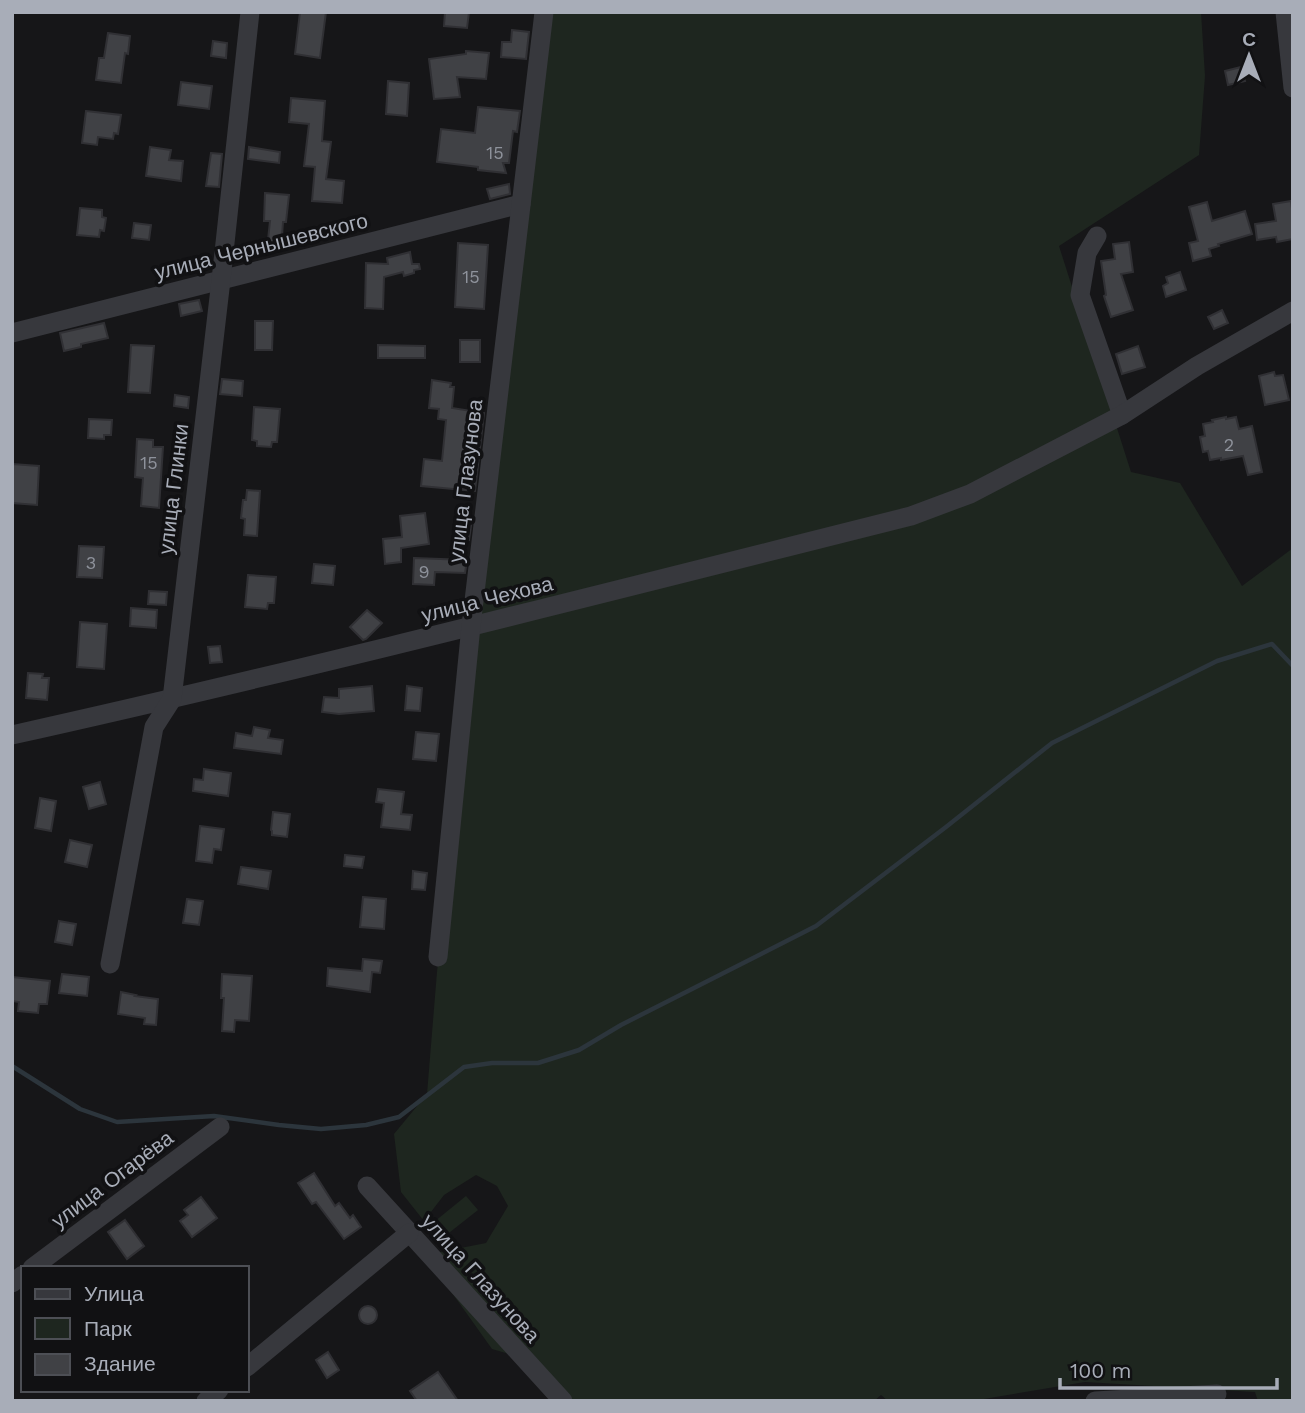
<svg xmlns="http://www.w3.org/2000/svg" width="1305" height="1413" font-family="'Work Sans',sans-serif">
<rect width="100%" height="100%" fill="#161618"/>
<g fill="#1e261f">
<path d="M549,12H1201L1205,76L1199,155L1059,246L1131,472L1180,483L1242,586L1293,548V1401H1258L1255,1392L1085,1382L972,1401H888L881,1395L874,1401H568L526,1359L492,1349L425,1255L486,1243L508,1206L497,1186L476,1175L444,1195L424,1221L401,1192L394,1134L427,1094L437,972L511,290Z"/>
<path d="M466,1196L478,1210L445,1236L434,1222Z"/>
</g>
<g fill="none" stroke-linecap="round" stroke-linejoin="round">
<path stroke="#2c353c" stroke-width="4.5" d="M12,1066L80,1109L117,1122L214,1116L279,1125L321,1129L366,1125L399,1117L464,1067L492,1063H538L579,1050L621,1025L816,926L946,827L1052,743L1217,661L1272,644L1293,666"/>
</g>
<g fill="#404145" stroke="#303034" stroke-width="2">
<path d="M300,12H326L320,58L295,54Z"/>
<path d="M445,12H469L467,28L444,26Z"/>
<path d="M512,30L529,32L526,59L501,57L502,42H511Z"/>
<path d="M108,33L130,36L128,54L125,53L121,83L96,80L99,58H104Z"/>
<path d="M213,41L227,43L226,58L211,56Z"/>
<path d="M466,51L489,53L486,79L457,77L460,97L434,99L429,59L466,54Z"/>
<path d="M1241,67L1245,81L1228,85L1225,71Z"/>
<path d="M388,81L409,83L407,116L386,114Z"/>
<path d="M181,82L212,86L209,109L178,105Z"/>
<path d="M291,98L325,101L322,141L331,142L326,179L344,181L342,203L312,201L315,167L304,166L309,124L289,122Z"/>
<path d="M478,107L520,111L517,132L513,131L509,163H503L506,173L478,170V167L437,162L441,129L475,133Z"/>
<path d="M86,111L121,115L118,134L114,133L113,139L98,137L97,145L82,143Z"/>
<path d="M150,147L171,150L169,160L183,161L181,181L146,176Z"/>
<path d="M249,147L280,152L279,163L248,159Z"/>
<path d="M211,153L222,154L219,187L206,186Z"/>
<path d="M509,184L510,194L490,199L487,189Z"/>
<path d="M265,193L289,195L286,222H283L281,250L267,249L270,221H264Z"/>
<path d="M1291,201L1293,215V239L1277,242L1276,237L1257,240L1255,224L1276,221L1273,204Z"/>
<path d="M1207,202L1212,221L1245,211L1252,234L1218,244L1219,246L1209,249L1211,256L1193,261L1189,243L1198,241L1189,207Z"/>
<path d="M80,208L102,210V217L106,218L104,231L100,230L99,237L77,235Z"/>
<path d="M134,223L151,225L149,240L132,238Z"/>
<path d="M1129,242L1133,272L1121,274L1133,310L1111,317L1104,296L1106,295L1101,261L1115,259L1113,244Z"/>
<path d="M458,243L488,245L484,309L455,307Z"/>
<path d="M410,252L412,264H419L420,269L414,270V273L404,276L403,272L384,277L383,309L365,308L366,263L388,264L387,258Z"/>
<path d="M1180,272L1186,290L1166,297L1163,286L1168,283L1166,277Z"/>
<path d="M199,300L202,311L181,316L179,304Z"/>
<path d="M1222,310L1228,323L1214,329L1208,317Z"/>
<path d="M255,321H273L272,350H255Z"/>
<path d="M104,323L108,338L81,344V347L64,351L60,333Z"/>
<rect x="460" y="340" width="20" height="22"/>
<path d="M131,345L154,346L150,393L128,392Z"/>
<path d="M378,345L425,346V358H378Z"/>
<path d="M1138,346L1145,367L1122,374L1116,354Z"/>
<path d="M1274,372L1275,376L1283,375L1289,400L1265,405L1259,376Z"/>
<path d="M222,379L243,381L242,396L220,394Z"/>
<path d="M432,380L451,383L450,387H454L452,408L484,413L475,491L421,486L424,459L442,461L446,420L438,419L439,409L429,408Z"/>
<path d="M175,395L189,397L188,408L174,406Z"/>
<path d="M254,407L280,409L277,442H272L271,447L257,446V441L252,440Z"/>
<path d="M1226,417V419L1236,417L1239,429L1252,426L1262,472L1248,475L1243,456L1221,460V458L1210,460L1208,451L1203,452L1200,437L1205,436L1203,424L1213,422L1212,420Z"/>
<path d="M89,419L112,420L111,435H104V439L88,438Z"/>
<path d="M137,439L153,440V447H163L159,508L141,506L143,478L135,477Z"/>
<path d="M12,464L39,466L37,505L12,503Z"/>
<path d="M247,490L260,491L257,536L244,535L245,519L241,518L243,500H246Z"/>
<path d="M425,513L429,544L401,548V562L385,564L383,539L402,537L400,516Z"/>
<path d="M471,526L469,540L457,541L455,528Z"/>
<path d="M79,546L104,547L102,578L77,577Z"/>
<path d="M414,558L467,560L465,573L435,572L434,585L413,584Z"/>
<path d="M314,564L335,566L333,585L312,583Z"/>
<path d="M248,575L276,577L274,603H268L267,609L245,607Z"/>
<path d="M149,591L167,592L166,605L148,604Z"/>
<path d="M131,608L157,610L156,628L130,626Z"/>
<path d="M367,610L382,623L366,639L363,640L350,627Z"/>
<path d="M80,622L107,624L104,669L77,667Z"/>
<path d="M220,646L222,662L210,663L208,647Z"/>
<path d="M28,673L43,674L42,678H49L47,700L26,698Z"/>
<path d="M372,686L374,711L339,714L322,712L324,697L339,698V689Z"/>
<path d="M407,686L422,688L420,711L405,710Z"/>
<path d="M254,727L270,730L268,738L283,740L281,754L234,748L236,733L252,736Z"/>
<path d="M416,732L439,734L436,761L413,759Z"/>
<path d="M204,769L231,773L228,796L193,791L194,779L203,780Z"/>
<path d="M100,782L106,804L89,809L83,787Z"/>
<path d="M378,789L404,792L401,814L412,815L410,830L381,827L384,803L376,802Z"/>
<path d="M40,798L56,801L51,831L35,828Z"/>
<path d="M273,812L290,814L287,837L272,835V831L271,830Z"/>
<path d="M200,826L224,829L221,850L214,849L212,863L196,861Z"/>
<path d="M70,840L92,845L87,867L65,862Z"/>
<path d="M345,855L364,857L362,868L344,866Z"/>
<path d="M241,867L271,871L268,889L238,884Z"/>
<path d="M413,871L427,873L425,890L412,889Z"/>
<path d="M363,897L386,899L384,929L360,927Z"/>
<path d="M187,899L203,901L199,925L183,923Z"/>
<path d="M59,921L76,924L72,945L55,942Z"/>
<path d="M363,959L382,961L380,973L372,972L370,992L327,986L328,968L362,971Z"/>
<path d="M62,974L89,977L87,996L59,993Z"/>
<path d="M222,974L252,976L249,1021L235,1020L234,1032L222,1031L224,998H221Z"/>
<path d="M12,977L50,981L47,1004H39L38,1013L18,1011L19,1002L12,1001Z"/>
<path d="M121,992L136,995L135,996L158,999L156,1025L144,1024L145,1018L118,1014Z"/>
<path d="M314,1173L335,1206L339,1203L350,1218L353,1215L361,1227L344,1239L316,1202L312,1204L298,1183Z"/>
<path d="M201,1197L217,1218L192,1237L180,1221L188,1215L184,1210Z"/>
<path d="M125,1220L144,1246L127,1259L108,1232Z"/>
<circle cx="368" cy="1315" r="9"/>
<path d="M328,1352L339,1370L327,1378L316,1360Z"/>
<path d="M438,1372L458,1401H417L410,1391Z"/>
</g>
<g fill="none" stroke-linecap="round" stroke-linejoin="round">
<g stroke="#37383d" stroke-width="19">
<path d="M1285,12L1293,88"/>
<path d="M1097,236L1087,253L1080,295L1122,415"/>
<path d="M12,333L521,204"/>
<path d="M12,735C313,668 612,591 911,516L970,494L1122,415L1197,366L1293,311"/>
<path d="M438,957L471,626L544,12"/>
<path d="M110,964L154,727L172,699L221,280L250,12"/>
<path d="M367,1186L563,1401"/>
<path d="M32,1268L220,1127"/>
<path d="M12,1283L23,1275"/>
<path d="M247,1367L409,1233"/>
<path d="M206,1401L219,1390"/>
<path d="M1095,1401L1217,1394"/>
</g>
</g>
<g text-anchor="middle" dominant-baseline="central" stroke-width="7" stroke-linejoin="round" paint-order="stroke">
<g font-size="18" fill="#8e929b">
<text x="495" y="152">15</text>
<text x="471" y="276">15</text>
<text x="1229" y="444">2</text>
<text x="149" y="462">15</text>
<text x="91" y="562">3</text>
<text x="424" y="571">9</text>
</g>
<g font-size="21" fill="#a8adb8" stroke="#111113">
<text transform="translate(261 246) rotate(-14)">улица Чернышевского</text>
<text transform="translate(465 481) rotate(-83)">улица Глазунова</text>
<text transform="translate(173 489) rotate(-83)">улица Глинки</text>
<text transform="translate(487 599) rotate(-14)">улица Чехова</text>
<text transform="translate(112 1179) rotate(-37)">улица Огарёва</text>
<text transform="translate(481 1278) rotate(48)">улица Глазунова</text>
</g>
</g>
<rect width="1305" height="1413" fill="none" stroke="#a8adb8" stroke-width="28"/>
<rect x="21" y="1266" width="228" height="126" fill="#111113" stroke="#4d4f55" stroke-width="2"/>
<rect x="35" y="1289" width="35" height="10" fill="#37383d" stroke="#4d4f55" stroke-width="2"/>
<text x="84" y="1301" font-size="21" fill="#a8adb8">Улица</text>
<rect x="35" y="1318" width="35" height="21" fill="#1e261f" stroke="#4d4f55" stroke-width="2"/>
<text x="84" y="1336" font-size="21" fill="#a8adb8">Парк</text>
<rect x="35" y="1354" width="35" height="21" fill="#404145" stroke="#4d4f55" stroke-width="2"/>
<text x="84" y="1371" font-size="21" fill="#a8adb8">Здание</text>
<g transform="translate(1249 56)" stroke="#111113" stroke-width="5" paint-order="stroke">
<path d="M0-5L12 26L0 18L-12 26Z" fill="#a8adb8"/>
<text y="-10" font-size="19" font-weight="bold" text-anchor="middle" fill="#a8adb8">С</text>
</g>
<path d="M1060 1378v10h217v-10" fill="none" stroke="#a8adb8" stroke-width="3.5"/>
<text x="1070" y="1378" font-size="21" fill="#a8adb8" stroke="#111113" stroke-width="5" paint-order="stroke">100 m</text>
</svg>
